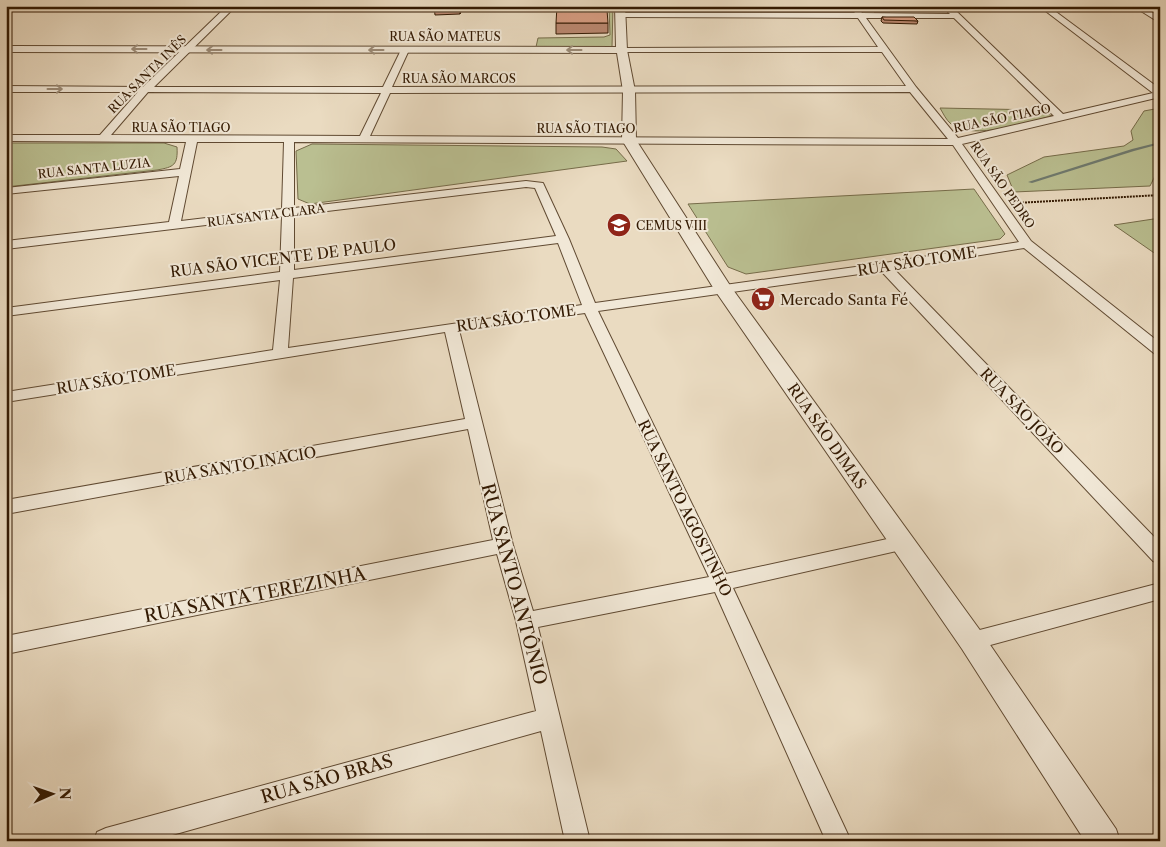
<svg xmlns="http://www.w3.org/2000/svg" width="1166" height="847" font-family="'Libre Caslon Text',serif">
<rect width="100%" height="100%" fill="#eadbc1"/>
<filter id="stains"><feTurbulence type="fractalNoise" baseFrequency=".004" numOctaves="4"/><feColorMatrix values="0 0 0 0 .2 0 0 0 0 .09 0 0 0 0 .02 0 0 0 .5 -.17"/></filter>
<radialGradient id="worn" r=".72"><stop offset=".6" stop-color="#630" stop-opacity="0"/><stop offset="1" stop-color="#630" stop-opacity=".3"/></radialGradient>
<g fill="#babf91" stroke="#766c4a">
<path d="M609,6H613L612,47H536L538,38L604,37L610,35Z"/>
<path d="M940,108L1039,110L1052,116C1027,122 974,141 951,124C946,120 943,113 940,108Z"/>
<path d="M1160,108V166L1150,186L1014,192L1007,175L1044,157L1124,146L1133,140L1131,131L1144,111Z"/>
<path d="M6,143H164L177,147C178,165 174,167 157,170L6,187Z"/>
<path d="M312,144L602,147L616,149L627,161L310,204L298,199L296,151Z"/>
<path d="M974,189L1005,234L1000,239L746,274L728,267L688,204Z"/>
<path d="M1160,218V257L1114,225Z"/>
</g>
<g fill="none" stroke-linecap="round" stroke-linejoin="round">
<path fill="#6f7a6f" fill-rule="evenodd" d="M1160,142V144L1134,151L1032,183L1028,182L1132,149Z"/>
<g stroke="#604a32" stroke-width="2">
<g id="minor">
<path d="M227,6H236L154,87H383L401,50L405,48L409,50L392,87L906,86L882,52H622L618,50L622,48L878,47L858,18L622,17L618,15L622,13H855L849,6H857L862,13L950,14L946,10L953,8L1063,114L1153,93L1039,6H1048L1160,89V97L962,144L1031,241L1160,343V355L1155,354L1024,248L894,269L1160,543V564L1153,561L881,271L598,311L726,574L901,536L908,538L910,543L908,548L901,550L733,588L851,841H826L715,592L538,627L590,841H565L541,731L151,841H94L97,832L106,828L536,711L516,621L497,554L6,654V636L493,540L468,429L6,514V500L465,419L445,332L6,402V392L273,350L280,280L6,316V308L280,272L282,216L6,249V241L169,222L179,176L6,194V188L180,169L186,142L6,141V135H100L138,92H6V86L143,87ZM866,18H954L1054,116L958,138L916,87ZM148,92L381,93L360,136L111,135ZM910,92L948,139L370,136L390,93ZM197,142H284L282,209L181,221ZM294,142L953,145L1019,242L884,263L595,303L569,239L543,183L526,181L294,208ZM526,187L535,188L556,236L294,270V215ZM558,243L582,305L288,348L293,278ZM585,313L709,577L533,611L513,545L459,330Z"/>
<path d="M1133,6H1142L1160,17V23Z"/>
<path d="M1160,583V599L972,650L965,647L962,641L965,635L972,632Z"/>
</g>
</g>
<g stroke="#604a32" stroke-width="2">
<path id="tertiary" d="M615,6H625L627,50L635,91L636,140L731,287L982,633L1116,829L1120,841H1085L962,649L714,289L622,140L623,91L617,53L6,52V46L616,47Z"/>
</g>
<path stroke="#321902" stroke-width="2" stroke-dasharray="2 1" stroke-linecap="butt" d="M1016,203L1160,195"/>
<use href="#minor" fill="#f1e8d7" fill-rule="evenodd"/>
<use href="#tertiary" fill="#f1e8d7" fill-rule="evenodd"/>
</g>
<g fill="#bb8972" stroke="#321902">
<path d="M434,6H463L460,14L435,15Z"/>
<path d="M869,6H888L890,9V12H874Z"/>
<path d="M882,17L918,21L917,24L883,23L881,21Z"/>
<path d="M556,23H608V33L556,34Z"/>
</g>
<path fill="#986f5d" stroke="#321902" d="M460,6H463L460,14Z"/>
<g fill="#d99f85" stroke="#321902">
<path d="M557,6H596L607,10L608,23H556Z"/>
<path d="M873,6H888L890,9L875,8Z"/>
<path d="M882,17H914L918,21L884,20Z"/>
</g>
<defs><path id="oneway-shaft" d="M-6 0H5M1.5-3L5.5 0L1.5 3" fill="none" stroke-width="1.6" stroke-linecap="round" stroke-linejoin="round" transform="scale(1.25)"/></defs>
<g stroke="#9b8b77">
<use href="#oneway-shaft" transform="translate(139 49) rotate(-180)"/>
<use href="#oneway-shaft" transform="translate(214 50) rotate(-180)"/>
<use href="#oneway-shaft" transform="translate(376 50) rotate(-180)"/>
<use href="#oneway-shaft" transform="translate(574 50) rotate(-180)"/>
<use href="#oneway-shaft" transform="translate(55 89)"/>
</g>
<defs>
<g id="school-disc" transform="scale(1.25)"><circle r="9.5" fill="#8f2418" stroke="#f1e8d7"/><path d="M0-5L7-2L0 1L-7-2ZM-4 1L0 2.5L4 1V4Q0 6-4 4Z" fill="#fff"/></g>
<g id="supermarket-disc" transform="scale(1.25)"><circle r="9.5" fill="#8f2418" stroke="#f1e8d7"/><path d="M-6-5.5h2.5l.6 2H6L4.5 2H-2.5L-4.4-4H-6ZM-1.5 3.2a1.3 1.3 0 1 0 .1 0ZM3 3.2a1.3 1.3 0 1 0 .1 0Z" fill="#fff"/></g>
</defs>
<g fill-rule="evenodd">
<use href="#school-disc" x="619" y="225"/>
<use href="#supermarket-disc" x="763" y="299"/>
</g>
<g text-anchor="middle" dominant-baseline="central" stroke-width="4" stroke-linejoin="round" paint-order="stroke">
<g font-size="12" fill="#321902" stroke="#f1e8d7">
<text x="445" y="36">RUA SÃO MATEUS</text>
<text transform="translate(147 74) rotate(-45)">RUA SANTA INÊS</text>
<text x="459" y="78">RUA SÃO MARCOS</text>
<text transform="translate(1002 118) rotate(-12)">RUA SÃO TIAGO</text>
<text x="181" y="127">RUA SÃO TIAGO</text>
<text x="586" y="128">RUA SÃO TIAGO</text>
<text transform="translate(94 168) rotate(-6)">RUA SANTA LUZIA</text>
<text transform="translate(1003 185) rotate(55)">RUA SÃO PEDRO</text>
<text transform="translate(266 215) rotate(-7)">RUA SANTA CLARA</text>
</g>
<g font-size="12" fill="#321902" stroke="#f1e8d7" text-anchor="start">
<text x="636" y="225">CEMUS VIII</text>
</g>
<g font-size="15" fill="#321902" stroke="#f1e8d7">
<text transform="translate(283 258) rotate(-7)">RUA SÃO VICENTE DE PAULO</text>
<text transform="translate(917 261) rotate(-9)">RUA SÃO TOME</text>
<text transform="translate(516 318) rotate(-8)">RUA SÃO TOME</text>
<text transform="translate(116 379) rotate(-9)">RUA SÃO TOME</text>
<text transform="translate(1022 411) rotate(46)">RUA SÃO JOÃO</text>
<text transform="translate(827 436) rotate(55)">RUA SÃO DIMAS</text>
<text transform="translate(240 465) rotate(-10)">RUA SANTO INACIO</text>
<text transform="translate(685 508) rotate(64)">RUA SANTO AGOSTINHO</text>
</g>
<g font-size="15" fill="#321902" stroke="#f1e8d7" text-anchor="start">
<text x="780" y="299">Mercado Santa Fé</text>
</g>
<g font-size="18" fill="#321902" stroke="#f1e8d7">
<text transform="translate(514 584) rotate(75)">RUA SANTO ANTÔNIO</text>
<text transform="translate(255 595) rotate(-11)">RUA SANTA TEREZINHA</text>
<text transform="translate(327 779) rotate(-16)">RUA SÃO BRAS</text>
</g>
</g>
<rect width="1166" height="847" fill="none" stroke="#eadbc1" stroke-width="25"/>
<rect x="8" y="8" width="1151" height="832" fill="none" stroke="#321902" stroke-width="2.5"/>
<rect x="12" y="12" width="1141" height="822" fill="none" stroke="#321902"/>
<g transform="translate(52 794) rotate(88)" stroke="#f1e8d7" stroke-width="4" paint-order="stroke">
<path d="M0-4L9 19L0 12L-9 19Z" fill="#321902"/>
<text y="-8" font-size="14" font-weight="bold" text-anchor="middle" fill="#321902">N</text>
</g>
<rect width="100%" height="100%" filter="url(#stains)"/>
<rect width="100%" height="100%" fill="url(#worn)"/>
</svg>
